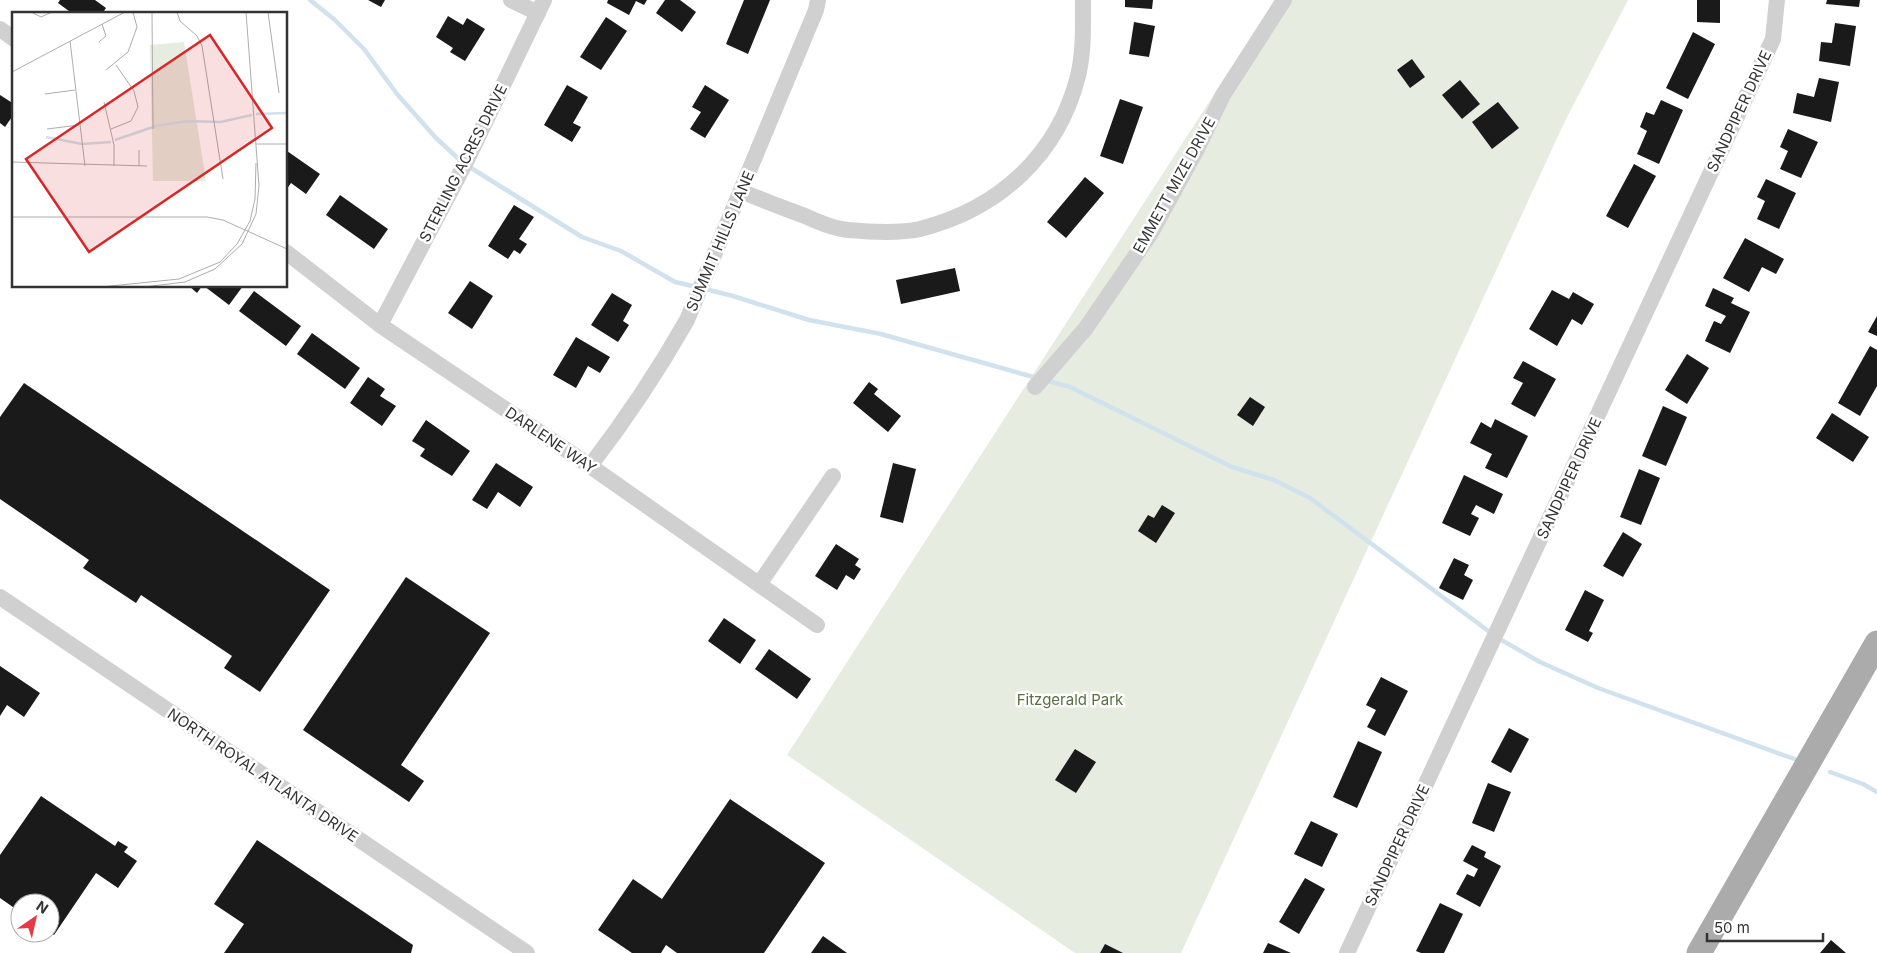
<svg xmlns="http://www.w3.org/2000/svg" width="1877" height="953" font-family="Inter,sans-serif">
<rect width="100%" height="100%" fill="#fff"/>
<path fill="#e6ecdf" d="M1275,0H1628L1565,121L1181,953H1075L787,755Z"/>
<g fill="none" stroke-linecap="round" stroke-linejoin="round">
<g stroke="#cfe2ee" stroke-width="4.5">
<path d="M310,0L335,20L364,49L397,94L436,138L463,163L582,237L621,251L675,282L697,287"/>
<path d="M705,289L733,296L809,320L881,334L1037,378"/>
<path d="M1045,380L1070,387L1232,467L1274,480L1310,498L1491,633"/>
<path d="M1498,638L1540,662L1598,688L1800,761"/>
<path d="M1830,772L1863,784L1877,792"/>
</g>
</g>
<g fill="#1a1a1a">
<path d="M60,0H95L106,8L102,14H73L58,3Z"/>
<path d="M368,0H385L381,7Z"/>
<path d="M608,0H647L644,5L636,1L629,15L607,3Z"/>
<path d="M665,0H680L696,12L682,32L656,13Z"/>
<path d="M744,0H770L748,54L726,44Z"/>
<path d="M1125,0H1153L1152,9L1125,7Z"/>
<path d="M1697,0H1720V23L1697,22Z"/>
<path d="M1827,0H1860L1859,7L1826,4Z"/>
<path d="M448,16L463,25L467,18L485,29L465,61L450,52L453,48L436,37Z"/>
<path d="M606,17L627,31L601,70L580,57Z"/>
<path d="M1134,22L1155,26L1149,57L1129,54Z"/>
<path d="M1835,23L1856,26L1850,66L1819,61L1821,42L1832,43Z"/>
<path d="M1693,32L1715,44L1688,99L1666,88Z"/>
<path d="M1412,59L1425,77L1410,88L1397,70Z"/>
<path d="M1819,78L1839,82L1831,122L1793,113L1797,93L1814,97Z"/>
<path d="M1460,80L1480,104L1462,119L1442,95Z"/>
<path d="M567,85L588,97L573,123L581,127L572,142L544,125Z"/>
<path d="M705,85L729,100L705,138L690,129L701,112L692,107Z"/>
<path d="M0,95L14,104V114L5,127L0,123Z"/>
<path d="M1120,99L1143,107L1123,164L1100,156Z"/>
<path d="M1661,100L1683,110L1659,164L1637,154L1647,131L1640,127L1646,112L1654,115Z"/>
<path d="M1498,102L1519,128L1492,149L1472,122Z"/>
<path d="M1788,129L1818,142L1801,178L1780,169L1788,151L1780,147Z"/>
<path d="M287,151L320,174L306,194L291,183L286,190Z"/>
<path d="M1634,164L1656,176L1628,228L1606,216Z"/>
<path d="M1085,177L1104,193L1066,238L1047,222Z"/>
<path d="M1766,179L1796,193L1779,229L1757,219L1765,201L1757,197Z"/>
<path d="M340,195L388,229L374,249L326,215Z"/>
<path d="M514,205L534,217L519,239L527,244L520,254L514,250L508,259L488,246Z"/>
<path d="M1745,238L1784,259L1776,274L1762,267L1749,292L1723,278Z"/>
<path d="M955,268L960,291L901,304L896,280Z"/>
<path d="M470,281L493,296L472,329L448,313Z"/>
<path d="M189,286H202L197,293Z"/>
<path d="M204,286H243L229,305Z"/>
<path d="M1713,288L1734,298L1731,303L1750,312L1730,353L1705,341L1714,321L1721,324L1726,316L1705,306Z"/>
<path d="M1552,290L1569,299L1573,292L1594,304L1582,325L1572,319L1557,346L1529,329Z"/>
<path d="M254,291L301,326L286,346L239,311Z"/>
<path d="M612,293L632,305L623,321L629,325L618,342L591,325Z"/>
<path d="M1877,316V336L1868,332Z"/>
<path d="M312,333L360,368L345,389L297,354Z"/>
<path d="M576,337L610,357L600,373L588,366L576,388L553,375Z"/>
<path d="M1870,346L1877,350V386L1860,416L1838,403Z"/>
<path d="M1687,354L1709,368L1687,404L1665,390Z"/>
<path d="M1523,361L1556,379L1535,417L1511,404L1523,383L1513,378Z"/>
<path d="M368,377L385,389L380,396L396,406L382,426L350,403Z"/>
<path d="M869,382L878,389L874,394L901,416L888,432L853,403Z"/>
<path d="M24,383L330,590L260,692L224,668L232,656L141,595L136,603L83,568L89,560L0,499V417Z"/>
<path d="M1250,397L1265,407L1253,426L1237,415Z"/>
<path d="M1663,406L1687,417L1666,466L1642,456Z"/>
<path d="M1832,413L1869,437L1853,462L1816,438Z"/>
<path d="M1495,419L1528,436L1507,478L1485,468L1492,454L1470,443L1481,422L1491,428Z"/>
<path d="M426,420L470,451L452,476L420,456L425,449L412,441Z"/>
<path d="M496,463L533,487L520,507L498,492L487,509L472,500Z"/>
<path d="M893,463L916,469L903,523L880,517Z"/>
<path d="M1639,469L1660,478L1641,525L1620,517Z"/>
<path d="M1464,475L1503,494L1494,514L1476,505L1471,514L1479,518L1470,536L1442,523Z"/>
<path d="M1162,505L1175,513L1156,543L1138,531L1148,515L1154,518Z"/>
<path d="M1623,532L1642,544L1623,577L1603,566Z"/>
<path d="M836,544L859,559L855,565L861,569L854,580L846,575L837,590L815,576Z"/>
<path d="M1454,558L1469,565L1464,575L1473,580L1463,600L1439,588Z"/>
<path d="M406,577L490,633L401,765L424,781L409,802L303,730Z"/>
<path d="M1585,590L1604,600L1589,631L1593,633L1588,642L1565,630Z"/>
<path d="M724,618L756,640L740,664L708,641Z"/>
<path d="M769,649L811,679L797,699L755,669Z"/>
<path d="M0,666L40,693L24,717L7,705L0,716Z"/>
<path d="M1381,677L1408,691L1385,736L1367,727L1376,710L1366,705Z"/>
<path d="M1509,728L1529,739L1511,773L1491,762Z"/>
<path d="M1358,741L1382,752L1357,808L1333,797Z"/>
<path d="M1075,749L1096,762L1076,793L1055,780Z"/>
<path d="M1488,783L1511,792L1494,832L1472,823Z"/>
<path d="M41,796L115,846L118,841L128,847L124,852L137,861L118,888L96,873L54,935L50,932V903H20V912L0,898V855Z"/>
<path d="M730,799L825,863L764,953H677L666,945L661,953H632L598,930L633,879L662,899Z"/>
<path d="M1311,821L1338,834L1322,867L1294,854Z"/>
<path d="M257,840L413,945L411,953H224L244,924L214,904Z"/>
<path d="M1472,845L1486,852L1484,857L1501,866L1480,907L1456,894L1467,874L1474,877L1478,869L1463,861Z"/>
<path d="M1305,878L1325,889L1299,934L1279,922Z"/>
<path d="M1440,903L1463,914L1444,953H1421L1416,951Z"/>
<path d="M823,936L847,953H811Z"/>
<path d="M1831,940L1846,953H1820Z"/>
<path d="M1268,943L1291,953H1263Z"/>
<path d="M1105,944L1123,953H1100Z"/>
</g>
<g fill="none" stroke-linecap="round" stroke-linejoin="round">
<g stroke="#d0d0d0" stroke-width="16">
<path d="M511,0L538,13"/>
<path d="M0,29L14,39"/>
<path d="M741,191C762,200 783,208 805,216C818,222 834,229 848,230C870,232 898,234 920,229C999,209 1058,155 1078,76C1084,51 1083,25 1083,0"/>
<path d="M286,252L380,325L590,466L817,625"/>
<path d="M380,325L465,164L544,0"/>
<path d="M1035,387L1086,328L1151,233L1196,151L1223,95L1284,0"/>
<path d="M590,466C626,419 658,371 687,320L816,10L818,0"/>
<path d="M760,583L833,476"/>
<path d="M0,597L527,953"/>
<path d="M1347,953L1773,39L1777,0"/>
</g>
<path stroke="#ababab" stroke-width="25" d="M1699,953L1877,643"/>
</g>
<g text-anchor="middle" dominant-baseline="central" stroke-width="5" stroke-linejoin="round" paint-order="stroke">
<g font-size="15" fill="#333" stroke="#fff">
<text transform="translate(1739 111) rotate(-65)">SANDPIPER DRIVE</text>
<text transform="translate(463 163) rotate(-63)">STERLING ACRES DRIVE</text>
<text transform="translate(1174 185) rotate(-61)">EMMETT MIZE DRIVE</text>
<text transform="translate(720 241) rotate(-67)">SUMMIT HILLS LANE</text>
<text transform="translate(551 440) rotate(34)">DARLENE WAY</text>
<text transform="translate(1569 478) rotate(-65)">SANDPIPER DRIVE</text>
<text transform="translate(263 775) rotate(34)">NORTH ROYAL ATLANTA DRIVE</text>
<text transform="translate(1397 845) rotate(-65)">SANDPIPER DRIVE</text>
</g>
<g font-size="15" fill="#56703f" stroke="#fff">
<text x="1070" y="699">Fitzgerald Park</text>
</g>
</g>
<g transform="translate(12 12)">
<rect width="275" height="275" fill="#fff"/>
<path d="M172,30L194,169H141L138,33Z" fill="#e6ecdf"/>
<path fill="none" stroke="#cfe2ee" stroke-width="2.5" d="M244,102L275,101M34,125L70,132L99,130M103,128L144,114L175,109L208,110L240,103"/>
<path fill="none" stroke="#adadad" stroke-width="1" d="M19,0L29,5L40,0M140,0L141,117M165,0L168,9L185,24L190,34L211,167M256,0L267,81M58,29L73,154M87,30L94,24L90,12M94,58L116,40L125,15L121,0M0,60L113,0M33,82L63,78M92,90L102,133V154M35,117L67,113M99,117L119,109L126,95L122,79L104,53M244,132H275M0,150L135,154M127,154V138M0,205H195L211,208L275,237M89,275L167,267L208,250L225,232L238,209L243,187L244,151M132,275L173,270L203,257L230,232L244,202L247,174L234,0"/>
<path fill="#d62828" fill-opacity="0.15" stroke="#d62828" stroke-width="2.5" d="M198,23L260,116L77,240L14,147Z"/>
<rect width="275" height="275" fill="none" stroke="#333" stroke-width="2.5"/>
</g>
<g transform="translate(35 918) rotate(34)"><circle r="24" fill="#ffffff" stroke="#adadad"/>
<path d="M0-4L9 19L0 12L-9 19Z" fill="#e63946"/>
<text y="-8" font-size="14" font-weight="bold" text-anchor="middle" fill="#333333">N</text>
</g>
<path d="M1707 933v8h116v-8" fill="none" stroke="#333333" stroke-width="2.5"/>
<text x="1714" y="933" font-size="15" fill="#333333" stroke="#ffffff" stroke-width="4" paint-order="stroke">50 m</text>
</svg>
